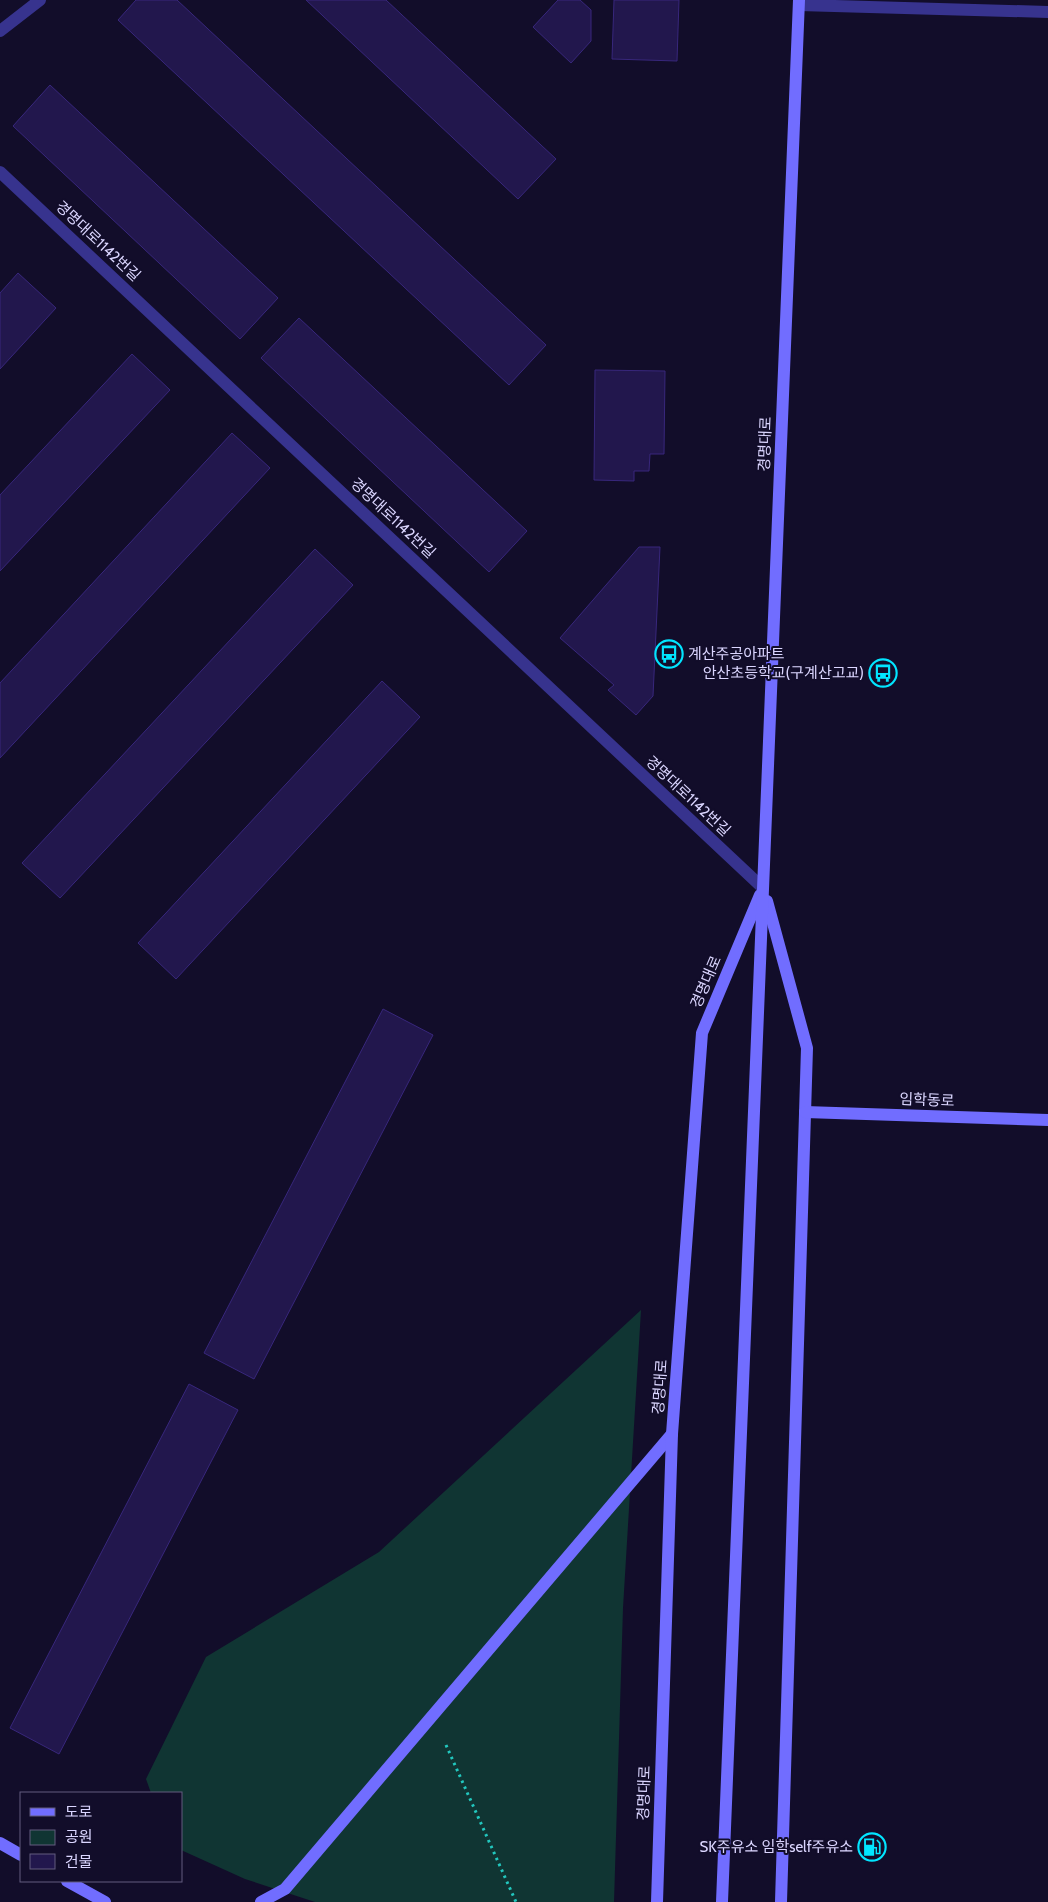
<svg xmlns="http://www.w3.org/2000/svg" width="1048" height="1902" font-family="Cabin,'Noto Sans KR',sans-serif">
<rect width="100%" height="100%" fill="#120d2a"/>
<path fill="#103533" d="M641,1310L623,1608L614,1902H315L245,1879L181,1850V1793H151L146,1779L206,1657L379,1552Z"/>
<g fill="#22174d" stroke="#38277c">
<path d="M136,0H177L546,345L509,385L118,20Z"/>
<path d="M306,0H386L556,159L518,199Z"/>
<path d="M558,0H580L591,10V41L571,63L533,27Z"/>
<path d="M614,0H679L677,61L612,59Z"/>
<path d="M50,85L278,298L240,339L13,126Z"/>
<path d="M18,273L56,308L0,369V293Z"/>
<path d="M299,318L527,531L489,572L261,358Z"/>
<path d="M132,354L170,390L0,571V495Z"/>
<path d="M595,370L665,371L664,454H650L649,471H634V481L594,480Z"/>
<path d="M232,433L270,468L0,758V683Z"/>
<path d="M639,547H660L653,696L636,715L608,690L614,685L560,638Z"/>
<path d="M315,549L353,585L60,898L22,863Z"/>
<path d="M382,681L420,717L176,979L138,943Z"/>
<path d="M383,1009L433,1035L254,1379L204,1353Z"/>
<path d="M189,1384L238,1410L59,1754L10,1728Z"/>
</g>
<g fill="none" stroke-linecap="round" stroke-linejoin="round">
<path stroke="#22c7be" stroke-width="3" stroke-dasharray="2.5 4" stroke-linecap="butt" d="M446,1745L516,1902"/>
<g stroke="#37338e" stroke-width="12">
<path d="M799,5L1048,12"/>
<path d="M0,31L40,0"/>
<path d="M0,172L763,888"/>
</g>
<g stroke="#716dff" stroke-width="12">
<path d="M767,901L807,1048L781,1902"/>
<path d="M805,1112L1048,1120"/>
<path d="M0,1843L21,1855"/>
<path d="M67,1881L105,1902"/>
<path d="M261,1902L285,1889L672,1434"/>
<path d="M657,1902L672,1434L702,1033L760,895"/>
<path d="M722,1902L799,0"/>
</g>
</g>
<defs>
<g id="bus-ring" transform="scale(1.4375)"><circle r="9.5" fill="#120d2a" stroke="#02e5ff" stroke-width="1.5"/><path d="M-5-6H5V4H4V6H2V4H-2V6H-4V4H-5ZM-3.5-4V0h7V-4ZM-3.5 1.2v1.5H-2V1.2ZM2 1.2v1.5H3.5V1.2Z" fill="#02e5ff"/></g>
<g id="fuel-ring" transform="scale(1.4375)"><circle r="9.5" fill="#120d2a" stroke="#02e5ff" stroke-width="1.5"/><path d="M-5.5-6h7V0h2V4h1.3V-2.5L3-4.5l.8-.8L6-3V5H2.5V1h-1V6h-7ZM-4.2-4.7v3.2H.2V-4.7Z" fill="#02e5ff"/></g>
</defs>
<g fill-rule="evenodd">
<use href="#bus-ring" x="669" y="654"/>
<use href="#bus-ring" x="883" y="673"/>
<use href="#fuel-ring" x="872" y="1847"/>
</g>
<g text-anchor="middle" dominant-baseline="central" stroke-width="4" stroke-linejoin="round" paint-order="stroke">
<g font-size="15" fill="#dbd6ff" stroke="#120d2a">
<text transform="translate(98 241) rotate(43)">경명대로1142번길</text>
<text transform="translate(765 444) rotate(-88)">경명대로</text>
<text transform="translate(393 518) rotate(43)">경명대로1142번길</text>
<text transform="translate(688 796) rotate(43)">경명대로1142번길</text>
<text transform="translate(706 982) rotate(-67)">경명대로</text>
<text transform="translate(927 1100) rotate(2)">임학동로</text>
<text transform="translate(660 1387) rotate(-86)">경명대로</text>
<text transform="translate(644 1793) rotate(-88)">경명대로</text>
</g>
<g font-size="15" fill="#dbd6ff" stroke="#120d2a" text-anchor="end">
<text x="688" y="654" text-anchor="start">계산주공아파트</text>
<text x="864" y="673">안산초등학교(구계산고교)</text>
<text x="853" y="1847">SK주유소 임학self주유소</text>
</g>
</g>
<rect x="20" y="1792" width="162" height="90" fill="#120d2a" stroke="#625d7f"/>
<rect x="30" y="1808" width="25" height="8" fill="#716dff" stroke="#625d7f"/>
<text x="65" y="1817" font-size="15" fill="#dbd6ff">도로</text>
<rect x="30" y="1830" width="25" height="15" fill="#103533" stroke="#625d7f"/>
<text x="65" y="1842" font-size="15" fill="#dbd6ff">공원</text>
<rect x="30" y="1854" width="25" height="15" fill="#22174d" stroke="#625d7f"/>
<text x="65" y="1867" font-size="15" fill="#dbd6ff">건물</text>
</svg>
